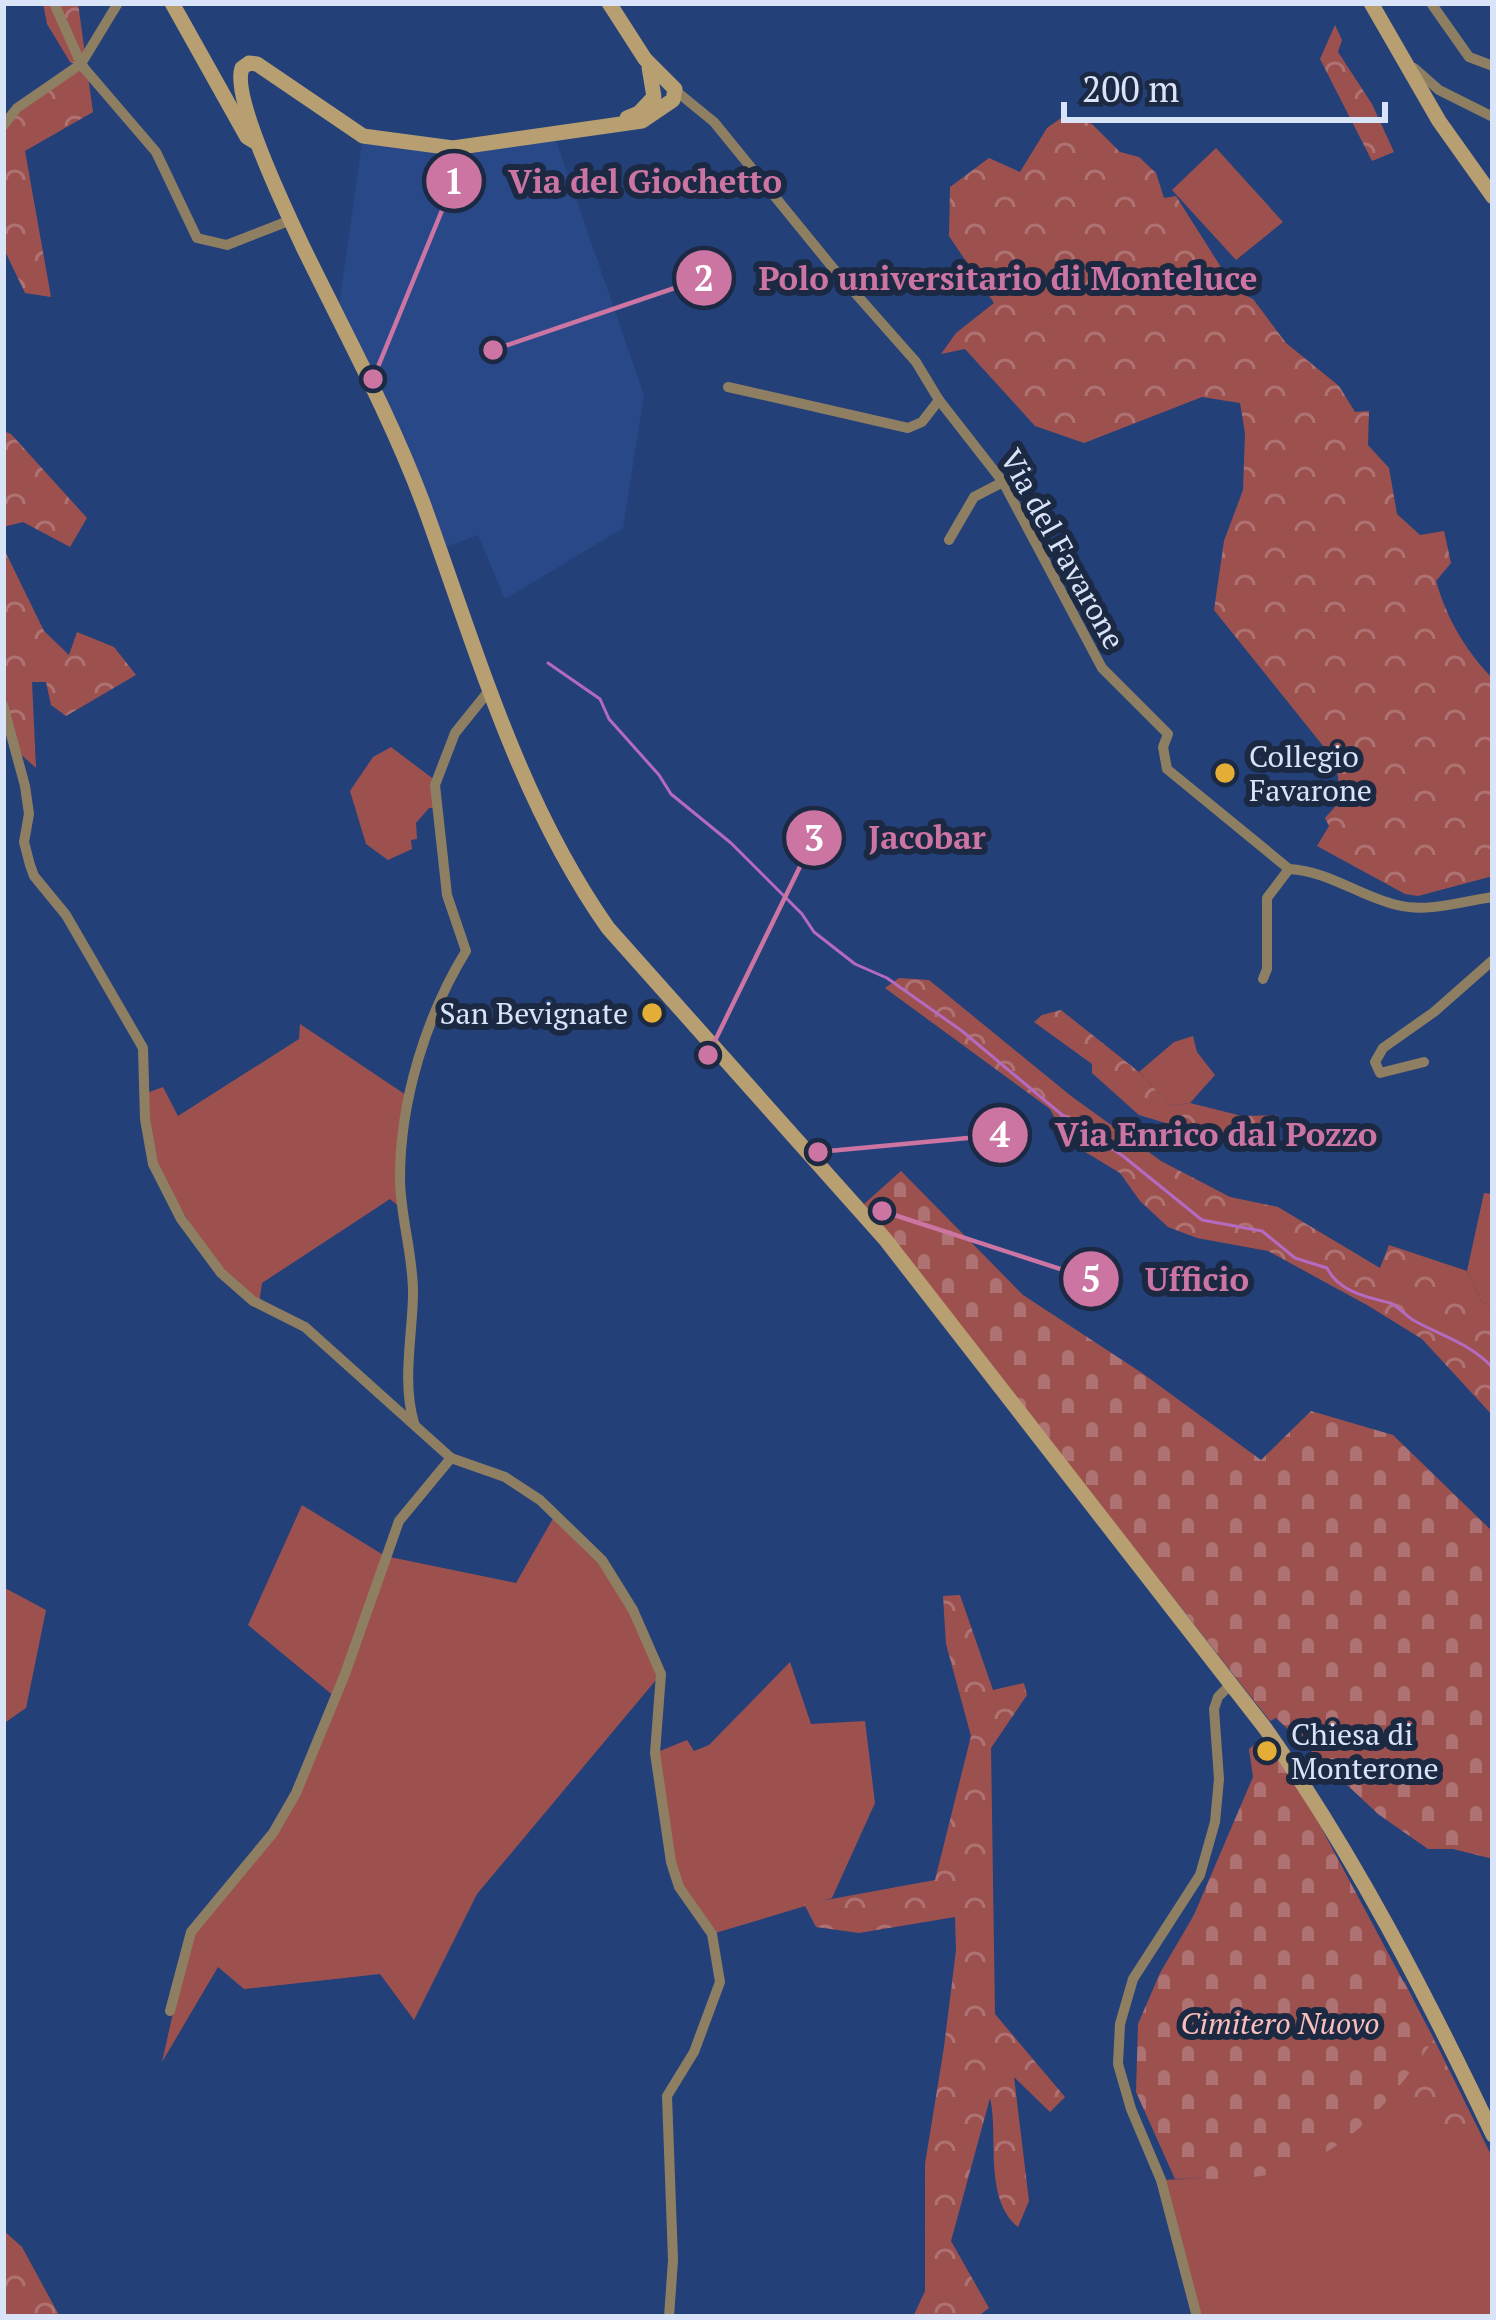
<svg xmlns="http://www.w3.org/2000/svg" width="1496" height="2320" font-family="'PT Serif',serif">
<defs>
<pattern id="forest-crowns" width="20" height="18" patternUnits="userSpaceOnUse" patternTransform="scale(3)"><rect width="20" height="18" fill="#9d514f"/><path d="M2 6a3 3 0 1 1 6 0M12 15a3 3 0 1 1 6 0" fill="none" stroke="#ae7272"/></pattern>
<pattern id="cemetery-stones" width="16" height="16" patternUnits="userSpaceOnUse" patternTransform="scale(3)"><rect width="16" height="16" fill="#9d514f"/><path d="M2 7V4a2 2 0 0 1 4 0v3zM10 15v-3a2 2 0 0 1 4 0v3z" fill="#ae7272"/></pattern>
</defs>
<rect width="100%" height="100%" fill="#244079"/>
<path fill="#294888" d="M553,132L644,395L623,528L505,599L478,535L438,550L339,306L363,136L453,148Z"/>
<g fill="#9d514f">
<path d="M1216,148L1283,222L1236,260L1172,190Z"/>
<path d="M391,747L436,781V808H429L416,823L417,839L411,840L412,849L388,860L366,844L350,791L373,757Z"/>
<path d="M300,1024L406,1095L402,1209L390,1199L262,1283L259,1304L221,1273L153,1164L144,1094L163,1087L178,1116L299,1039Z"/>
<path d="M1193,1036L1197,1052L1215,1075L1190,1103L1171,1106L1139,1072L1174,1042Z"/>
<path d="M1484,1193L1493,1194V1305L1482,1303L1467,1271Z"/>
<path d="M302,1505L385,1556L516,1583L555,1515L602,1560L661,1674L477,1894L414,2020L380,1974L244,1989L218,1967L162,2062L191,1932L273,1833L335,1697L248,1625Z"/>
<path d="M3,1587L46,1610L26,1708L3,1724Z"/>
<path d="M790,1662L811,1724L865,1721L875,1803L832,1898L712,1934L679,1887L655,1753L687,1740L694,1751L709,1745Z"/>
<path d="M1434,2039L1493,2159V2317H1194L1161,2180L1261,2176Z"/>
</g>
<g fill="url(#forest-crowns)">
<path d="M43,3H78L93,112L25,151L51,297L25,293L3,247V126L77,65L70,62L47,24Z"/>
<path d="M1335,25L1342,40L1338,52L1372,104L1394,152L1372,161L1320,59Z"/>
<path d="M1064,116L1092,124L1120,152L1139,157L1156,173L1164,198L1176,196L1236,291L1253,299L1286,343L1339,386L1355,412L1369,411L1368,445L1389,468L1397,514L1420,535L1444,531L1451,563L1436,581C1447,619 1465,650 1493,679V876L1418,896L1405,894L1317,846L1329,826L1325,818L1341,800L1336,762L1214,610L1224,541L1243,490L1245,433L1240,403L1202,397L1084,443L1035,426L965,349L941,354L956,333L994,303L949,236L950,187L989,158L1020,172L1047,128Z"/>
<path d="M3,431L11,434L87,518L70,547L23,522L3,527Z"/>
<path d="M3,547L44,631L69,655L77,632L114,647L136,675L66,716L51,705L46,682H32L36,768L16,750L3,706Z"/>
<path d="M899,978L929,980L1071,1096L1161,1161L1230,1197L1278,1207L1380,1268L1389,1245L1467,1271L1482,1303L1493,1305V1416L1422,1339L1367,1305L1268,1251L1197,1238L1168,1227L1140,1201L1120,1173L1067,1141L1050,1109L885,988Z"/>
<path d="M1061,1010L1139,1072L1171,1106L1190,1103L1242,1116L1277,1115L1276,1127L1238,1145L1139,1115L1092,1073V1064L1034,1022L1042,1015Z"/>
<path d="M960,1595L993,1690L1024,1683L1027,1695L991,1748L995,2014L1065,2097L1050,2112L1014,2077L1029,2201L1018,2227C983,2198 999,2134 990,2098L951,2241L989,2308L977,2317H913L925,2291V2164L944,2047L956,1950L955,1917L859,1933L816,1927L804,1904L935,1880L971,1736L946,1644L943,1596Z"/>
<path d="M1404,1981L1480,2133L1426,2123L1396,2094L1404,2067Z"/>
<path d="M3,2230L22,2247L60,2317H3Z"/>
</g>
<g fill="url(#cemetery-stones)">
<path d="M901,1171L1023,1295L1142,1373L1261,1460L1311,1411L1393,1435L1493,1532V1859L1453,1849H1428L1378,1814L1276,1718L1270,1721L864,1204Z"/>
<path d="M1265,1736L1308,1803L1434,2039C1389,2104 1343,2161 1261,2176C1234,2181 1203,2178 1175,2179L1136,2092L1138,2024L1160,1973L1194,1915L1253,1777L1249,1749Z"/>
</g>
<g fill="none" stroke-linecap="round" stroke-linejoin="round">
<path stroke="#b56ac0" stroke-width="3" d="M548,663L600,699L609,719L659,775L671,794L731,843L802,914L814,932L855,964L887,978L962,1031L1061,1114L1123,1156L1202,1220L1262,1231L1295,1258L1327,1268C1339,1292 1367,1297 1390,1303C1398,1306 1405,1315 1413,1320C1441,1336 1470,1343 1493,1368"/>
<g stroke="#8f7f62" stroke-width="10">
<path d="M54,3L78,57"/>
<path d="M1431,3L1469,57L1493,66"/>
<path d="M84,59L118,3"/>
<path d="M84,68L156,152L197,238L227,245L291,220"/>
<path d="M1414,68L1439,90L1493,117"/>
<path d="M676,91L714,122L833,268L916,362L939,400L1003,482L1102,668L1168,734L1163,747L1167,769L1289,869C1329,871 1359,896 1397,905C1428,913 1463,901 1493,897"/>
<path d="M3,126L17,108L78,66"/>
<path d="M728,387L908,428L922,422L939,400"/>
<path d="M949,540L974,497L1003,482"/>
<path d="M3,705L25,786L29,814L24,842L30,865L34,876L66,915L143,1048L145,1119L153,1164L181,1219L221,1273L253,1301L305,1327L451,1458L399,1521L345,1674L296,1793L273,1833L191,1932L170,2011"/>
<path d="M1263,979L1267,969V898L1289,869"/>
<path d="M1424,1062L1380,1073L1375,1062L1383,1048L1434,1012L1493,960"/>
<path d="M414,1423C402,1382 412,1338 413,1296C414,1257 400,1217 400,1178C400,1101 426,1016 466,951L447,895L435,785L455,733L488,692"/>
<path d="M451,1458L505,1477L540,1500L602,1560L633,1610L661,1674L655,1753L671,1862L679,1887L712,1934L720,1982L694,2052L667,2096L673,2260L669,2317"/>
<path d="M1197,2317L1161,2180L1131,2109L1118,2064L1120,2024L1133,1979L1200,1875L1215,1822L1219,1779L1214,1709L1218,1697L1231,1684"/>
</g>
<g stroke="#b89f71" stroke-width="15">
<path d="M172,3L247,137L257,143"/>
<path d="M609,3L645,59L675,89L673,100L642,121L453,148L363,136L257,64L249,63L242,68C231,97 288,215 303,247C344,331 390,415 423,503C476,648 518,800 608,928L885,1239L1265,1728C1355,1856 1426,1994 1493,2135"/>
<path d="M1371,3L1439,121L1493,197"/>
<path d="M627,118L639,113L654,97L649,67"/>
</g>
<path stroke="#8f7f62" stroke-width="10" d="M78,57L84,68"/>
</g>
<g fill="#e4ad35" stroke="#1c2943" stroke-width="4.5">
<circle cx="1225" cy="773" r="12"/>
<circle cx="652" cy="1013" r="12"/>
<circle cx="1267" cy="1751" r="12"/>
</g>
<g text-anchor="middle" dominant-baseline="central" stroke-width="12" stroke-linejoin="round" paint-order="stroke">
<g font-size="30" fill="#d9e4f9" stroke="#1c2943">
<text transform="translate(1063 549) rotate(61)">Via del Favarone</text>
</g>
<g font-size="30" fill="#d9e4f9" stroke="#1c2943" text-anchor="start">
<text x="1249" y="756">Collegio<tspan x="1249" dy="34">Favarone</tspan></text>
<text x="628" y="1013" text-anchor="end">San Bevignate</text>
<text x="1291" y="1734">Chiesa di<tspan x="1291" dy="34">Monterone</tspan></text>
</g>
<g font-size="30" font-style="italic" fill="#fbbeba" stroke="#1c2943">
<text x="1280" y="2023">Cimitero Nuovo</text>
</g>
</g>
<path fill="none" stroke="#cc74a2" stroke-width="4.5" d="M373 379L454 181M493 350L704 278M708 1055L814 838M818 1152L1000 1135M882 1211L1091 1279"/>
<g fill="#cc74a2" stroke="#1c2943" stroke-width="4.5">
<circle cx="373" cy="379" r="12"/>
<circle cx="493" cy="350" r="12"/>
<circle cx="708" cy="1055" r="12"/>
<circle cx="818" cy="1152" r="12"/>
<circle cx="882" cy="1211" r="12"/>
<circle cx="454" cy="181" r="30"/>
<circle cx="704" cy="278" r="30"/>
<circle cx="814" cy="838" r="30"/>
<circle cx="1000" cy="1135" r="30"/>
<circle cx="1091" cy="1279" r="30"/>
</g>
<g font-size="36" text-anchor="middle" font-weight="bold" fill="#fff">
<text x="454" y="194">1</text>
<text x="704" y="291">2</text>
<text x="814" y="851">3</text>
<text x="1000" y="1147">4</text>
<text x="1091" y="1292">5</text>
</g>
<g font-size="33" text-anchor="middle" font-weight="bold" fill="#cc74a2" stroke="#1c2943" stroke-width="12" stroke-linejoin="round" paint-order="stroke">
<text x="645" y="193">Via del Giochetto</text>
<text x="1008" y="290">Polo universitario di Monteluce</text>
<text x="927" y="849">Jacobar</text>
<text x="1216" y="1146">Via Enrico dal Pozzo</text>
<text x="1197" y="1291">Ufficio</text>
</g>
<rect width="1496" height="2320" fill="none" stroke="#d9e4f9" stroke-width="12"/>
<path d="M1064 102v18h321v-18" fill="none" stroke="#d9e4f9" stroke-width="6"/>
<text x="1082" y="102" font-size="36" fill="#d9e4f9" stroke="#1c2943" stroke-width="9" paint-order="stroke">200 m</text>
</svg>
